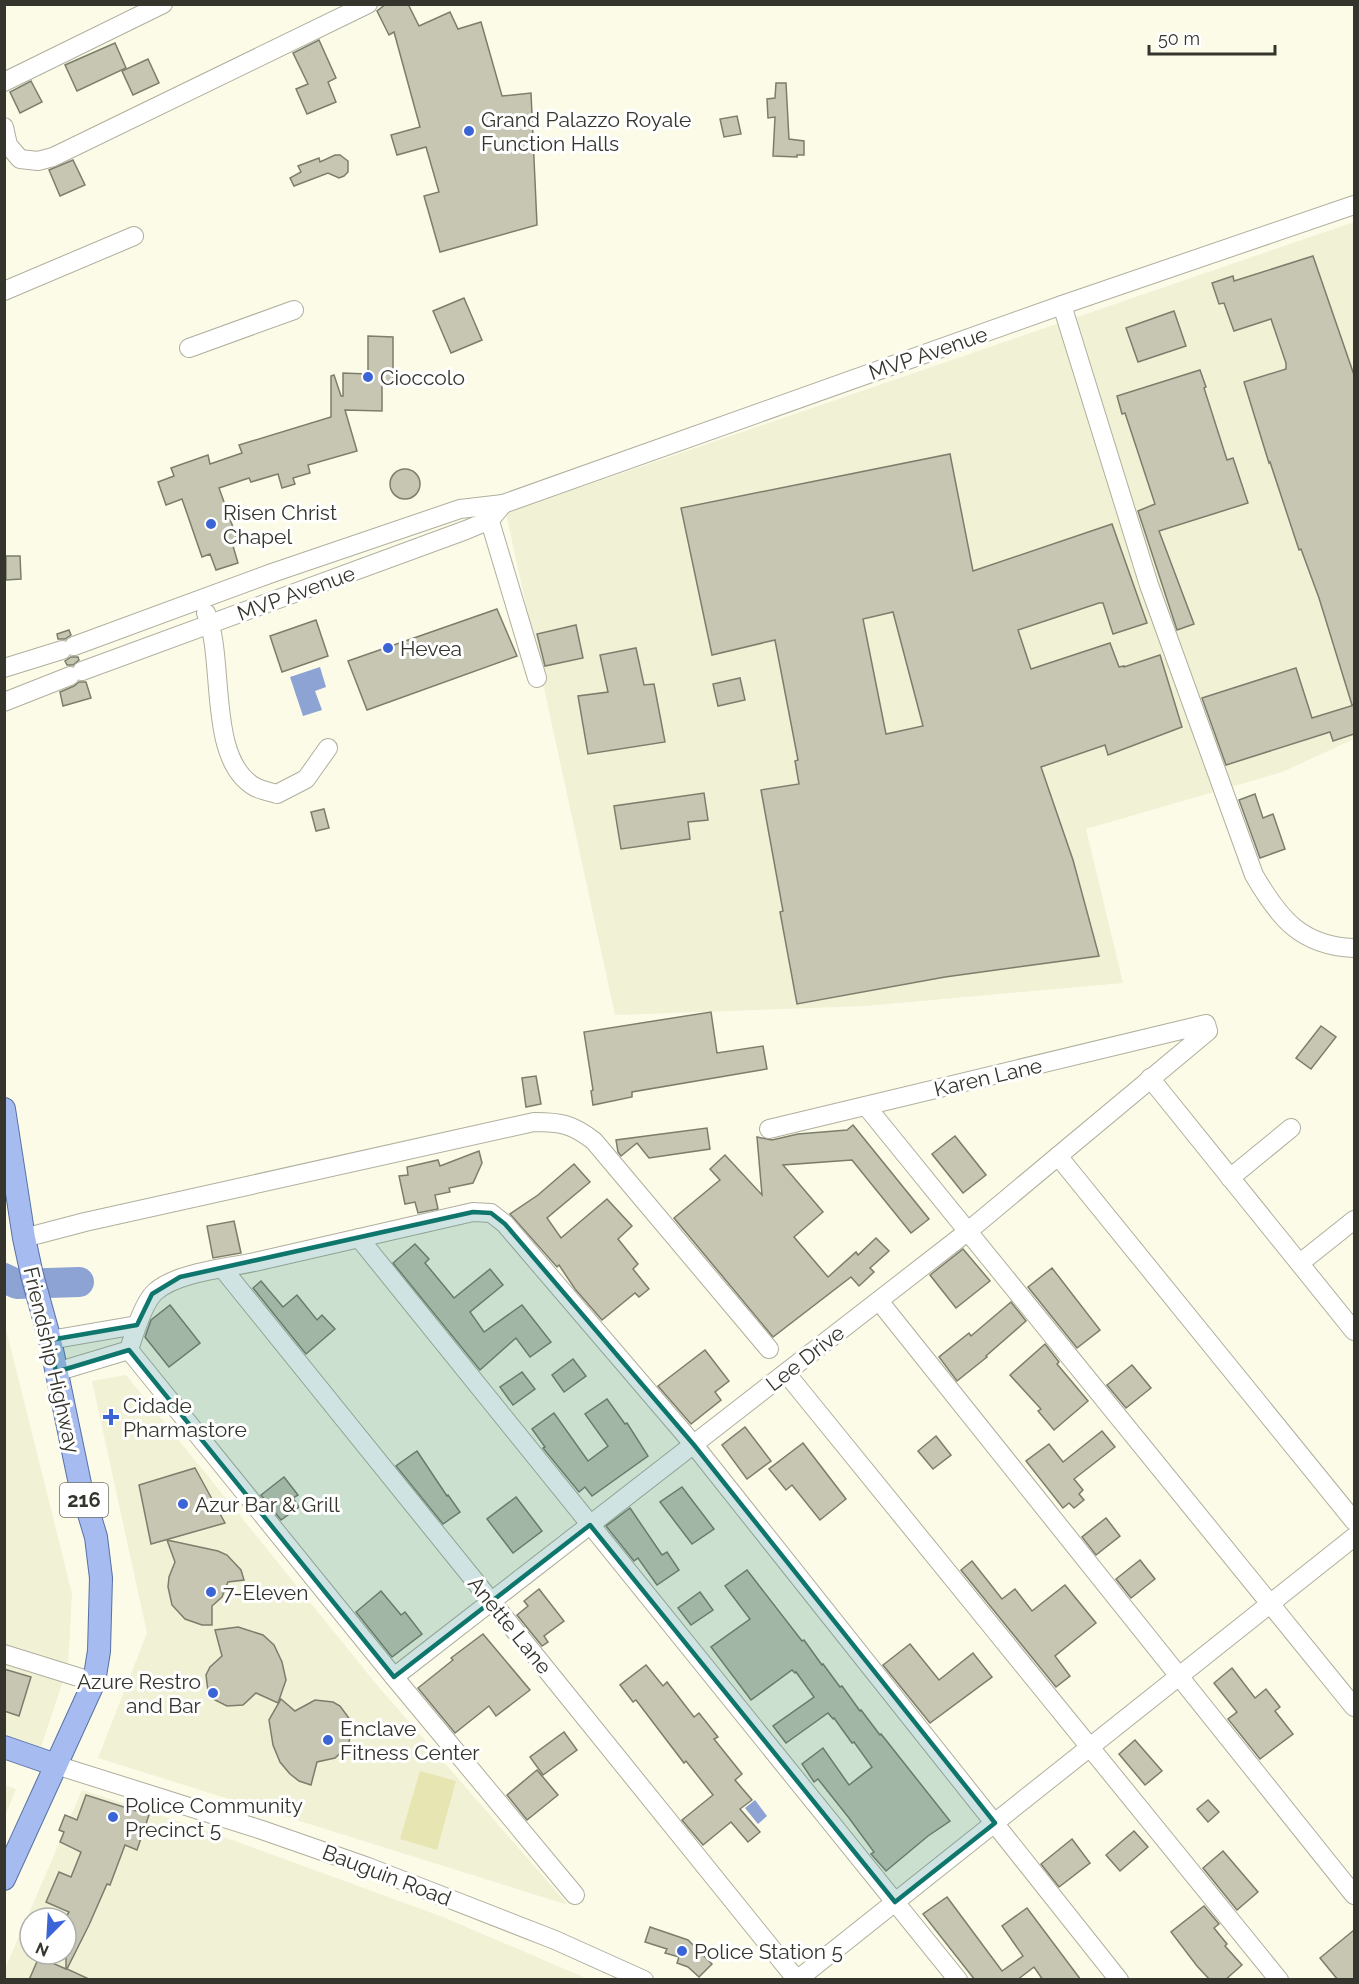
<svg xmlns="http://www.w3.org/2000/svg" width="1359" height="1984" font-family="Raleway,sans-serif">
<rect width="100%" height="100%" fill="#fbfbe8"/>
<g fill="#f1f1d6" fill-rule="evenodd">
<path d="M1354,222V739L1282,772L1086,829L1123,983L865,1006L615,1015L506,513Z"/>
<path d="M4,1321L72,1594L68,1666L41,1747L5,1735Z"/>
<path d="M126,1375L377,1685L568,1905L98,1758L147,1633L92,1381Z"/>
<path d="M5,1785L16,1789L5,1816Z"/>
<path d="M82,1790L199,1828L443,1917L588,1979L5,1980V1969ZM30,1918H66V1954H30Z"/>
</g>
<path fill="#e7e6b2" d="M420,1771L456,1781L437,1850L400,1839Z"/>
<g fill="#8da3d4">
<path d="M320,667L326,687L315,691L322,710L303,716L290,677Z"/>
<path d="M755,1800L767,1816L758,1824L745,1808Z"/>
</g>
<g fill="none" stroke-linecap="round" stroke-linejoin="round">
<path stroke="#8da3d4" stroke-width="30" d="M4,1278L17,1284L79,1282"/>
</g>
<g fill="#c6c6b3" stroke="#7d7d6c" stroke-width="1.5" fill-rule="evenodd">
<path d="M386,4H408L419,26L450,12L458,29L481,22L502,96L531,93L537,225L440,252L424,196L439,192L426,147L397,155L391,135L420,127L394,32L389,35L377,11Z"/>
<path d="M319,40L336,78L328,82L336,102L307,114L296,89L308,84L293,53Z"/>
<path d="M115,43L126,68L77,91L65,65Z"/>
<path d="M148,59L159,83L133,95L122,71Z"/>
<path d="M31,81L42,102L20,113L10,92Z"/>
<path d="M776,83H786L789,139L804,141V155H797V157L773,156L775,117L768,118L767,99L775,98Z"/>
<path d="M737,116L741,134L724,137L720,119Z"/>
<path d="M335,155H340L348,161V172L344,176L339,178L328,173L294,186L290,178L301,172L298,166L319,158L320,162Z"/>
<path d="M73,160L85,185L60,196L49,170Z"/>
<path d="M1313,256L1354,375V705H1352L1319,598L1301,549L1299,550L1270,462L1269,463L1244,382L1286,369V363L1271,319L1234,331L1224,303L1219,304L1212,283L1233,276L1234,281Z"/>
<path d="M464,298L482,340L451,353L433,311Z"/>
<path d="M1174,311L1186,346L1138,362L1126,328Z"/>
<path d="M368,336L393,337V382L382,381V411L345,410L357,451L308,465L310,473L293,478L295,484L282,488L278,474L251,482L249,478L219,488L239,544L233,546L238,563L216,570L210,554L202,557L182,499L166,505L158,482L174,476L171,468L208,455L210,464L242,453L239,445L331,417V376L334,375L341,396H343V373L368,374Z"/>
<path d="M1200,370L1206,387L1204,388L1227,460L1233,458L1248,503L1159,531L1194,624L1177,630L1138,511L1155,504L1125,413L1122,414L1117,396Z"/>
<path d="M950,454L973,571L1112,524L1147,623L1113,634L1103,603H1099L1018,630L1031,669L1110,643L1119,667L1124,666V667L1160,655L1182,727L1108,755L1105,745L1041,767L1073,860L1099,956L945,977L797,1004L780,912L783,911L761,790L799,784L795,761L798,760L775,640L712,655L681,508ZM893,612L923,726L886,734L863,619Z"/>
<circle cx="405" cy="484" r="15"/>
<path d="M6,556H20L21,579L6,580Z"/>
<path d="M497,609L517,656L367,710L348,661Z"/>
<path d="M316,620L328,656L282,672L270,636Z"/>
<path d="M576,625L583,658L545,666L537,634Z"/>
<path d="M69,630L71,635L65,639H58L57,634Z"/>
<path d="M636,648L644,685L654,684L665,742L588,754L578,696L608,692L600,655Z"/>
<path d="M71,657H78L79,660L73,665H67L65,661Z"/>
<path d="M1296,668L1312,718L1354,705V734L1333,741L1330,732L1226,765L1202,698Z"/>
<path d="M740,678L745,700L718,706L713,684Z"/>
<path d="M79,682H86L91,698L63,706L60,692L74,686Z"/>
<path d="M704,793L708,820L688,822L690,839L621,849L614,806Z"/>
<path d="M1255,794L1263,818L1273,814L1285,849L1260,858L1239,800Z"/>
<path d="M324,809L329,828L316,831L311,812Z"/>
<path d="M711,1012L717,1053L763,1046L767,1069L632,1092V1097L593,1105L591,1091L593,1090L584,1032Z"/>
<path d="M1321,1026L1336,1037L1311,1069L1296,1058Z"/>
<path d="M536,1076L541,1104L526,1107L522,1078Z"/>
<path d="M853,1125L929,1219L911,1233L852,1160L783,1165L823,1212L794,1237L828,1277L856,1252L858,1255L876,1238L889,1251L870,1268L874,1272L859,1286L851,1277L773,1337L674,1218L720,1180L710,1169L725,1155L762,1195L757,1137L772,1140L798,1134L847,1130Z"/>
<path d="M707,1128L710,1149L649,1158L637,1143L621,1156L618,1152L616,1140Z"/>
<path d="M955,1136L986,1175L963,1193L932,1154Z"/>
<path d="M479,1151L482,1163L473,1183L449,1188L450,1192L435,1195L438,1209L418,1213L415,1202L405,1204L399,1176L408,1175L407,1167L438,1160L440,1166Z"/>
<path d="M574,1164L590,1182L547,1218L561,1238L607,1199L632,1226L618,1239L638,1264L633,1269L649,1289L639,1297L635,1293L602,1320L575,1289L559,1265L557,1267L510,1214L538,1195Z"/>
<path d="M234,1221L241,1253L213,1258L207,1226Z"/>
<path d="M415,1244L429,1259L425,1263L454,1298L490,1269L503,1285L470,1312L484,1332L522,1305L551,1342L530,1357L516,1338L480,1370L393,1263Z"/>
<path d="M963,1249L990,1281L956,1308L930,1275Z"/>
<path d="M1052,1268L1100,1330L1077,1348L1028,1287Z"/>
<path d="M261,1281L283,1307L297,1295L317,1320L322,1315L335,1329L306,1354L253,1288Z"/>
<path d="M1011,1302L1026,1321L986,1356L987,1357L957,1381L939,1357L969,1333L971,1336Z"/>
<path d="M170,1305L200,1343L169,1367L145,1337L151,1320Z"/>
<path d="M1045,1344L1059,1362L1057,1364L1088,1401L1054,1430L1038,1411L1041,1409L1010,1375Z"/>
<path d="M705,1350L729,1381L715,1392L721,1400L691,1424L658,1386Z"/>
<path d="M573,1359L586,1376L564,1392L552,1375Z"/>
<path d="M1132,1365L1151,1388L1126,1408L1107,1385Z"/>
<path d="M522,1372L535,1389L513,1405L500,1387Z"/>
<path d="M607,1399L625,1424L627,1423L648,1456L592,1496L585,1487L579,1492L543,1448L545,1447L532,1429L554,1413L588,1461L608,1446L585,1414Z"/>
<path d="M745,1427L771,1461L747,1479L722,1445Z"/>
<path d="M1102,1431L1115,1447L1074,1479L1083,1490L1079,1494L1084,1500L1074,1508L1069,1503L1063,1508L1026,1461L1049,1444L1063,1462Z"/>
<path d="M936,1436L951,1455L933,1469L918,1451Z"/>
<path d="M803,1443L846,1499L820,1520L792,1485L786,1490L769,1469Z"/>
<path d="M417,1451L447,1496L448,1495L460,1512L443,1524L396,1466Z"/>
<path d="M195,1468L225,1523L151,1544L139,1485Z"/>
<path d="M284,1477L298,1495L293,1498L299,1507L281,1520L261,1495Z"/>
<path d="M682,1487L714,1529L692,1544L660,1502Z"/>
<path d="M516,1497L542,1531L513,1553L487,1519Z"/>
<path d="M630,1508L662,1555L667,1552L679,1570L657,1585L638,1558L634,1561L606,1526Z"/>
<path d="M1106,1518L1120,1536L1096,1555L1082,1537Z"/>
<path d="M167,1540L218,1551L227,1555L241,1570L244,1580L228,1582L222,1597L212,1606V1625H202L185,1619L172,1605L168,1587L169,1577L175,1562Z"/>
<path d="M1140,1560L1155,1579L1131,1598L1116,1579Z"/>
<path d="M972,1561L1002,1599L1015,1589L1032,1611L1065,1585L1096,1623L1055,1656L1070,1676L1056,1687L961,1570Z"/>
<path d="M747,1570L802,1641L804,1640L822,1665L823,1664L840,1687L842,1686L860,1711L861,1710L880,1735L881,1734L950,1821L928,1836L886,1871L871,1854L874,1852L849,1818L818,1779L814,1782L802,1764L823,1748L849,1785L872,1767L854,1742L852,1743L834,1718L833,1719L828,1713L786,1743L773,1726L814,1697L796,1672L795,1673L792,1670L751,1700L711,1647L750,1619L725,1586Z"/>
<path d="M539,1589L564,1621L544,1636L548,1642L542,1646L517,1615L528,1606L524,1601Z"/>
<path d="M381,1591L401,1615L405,1612L422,1634L392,1657L356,1612Z"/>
<path d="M700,1592L713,1610L691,1625L678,1608Z"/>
<path d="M238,1627L263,1635L274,1645L282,1662L286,1680L278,1703L256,1693L243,1705L227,1706L213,1699L208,1691L206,1675L210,1667L222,1656L215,1630Z"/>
<path d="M483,1634L530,1690L496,1716L489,1706L455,1733L418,1688L453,1660L451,1658Z"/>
<path d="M910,1644L939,1680L973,1653L992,1677L930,1723L883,1665Z"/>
<path d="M646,1665L663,1686L667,1682L694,1717L699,1713L718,1737L714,1739L742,1774L735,1780L752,1800L740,1809L760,1832L748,1842L731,1822L703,1845L682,1820L713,1795L686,1761L684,1763L636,1700L633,1702L620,1685Z"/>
<path d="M1232,1668L1255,1698L1266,1689L1280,1707L1275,1711L1293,1734L1260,1759L1228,1719L1237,1712L1214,1683Z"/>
<path d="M4,1669L31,1677L19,1716L4,1711Z"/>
<path d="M281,1699L295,1711L315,1700L333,1702L340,1706L351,1721L352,1729L348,1746L335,1758L317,1762L311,1785L299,1781L290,1774L280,1762L273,1745L269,1720Z"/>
<path d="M564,1732L577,1750L543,1775L530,1757Z"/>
<path d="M1135,1740L1162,1771L1145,1785L1119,1754Z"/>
<path d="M537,1770L558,1795L527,1820L507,1795Z"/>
<path d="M86,1795L149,1815L137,1850L125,1845L110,1885L107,1884L89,1925L67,1969L91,1980H29L39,1957L66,1969V1917L69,1912L46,1902L59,1872L71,1877L81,1852L60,1842L64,1832L59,1830L65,1815L77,1820Z"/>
<path d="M1208,1800L1219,1812L1208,1822L1197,1809Z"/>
<path d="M1134,1831L1148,1847L1120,1871L1106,1855Z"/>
<path d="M1072,1839L1090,1863L1059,1887L1041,1864Z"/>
<path d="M1223,1851L1258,1892L1237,1910L1203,1868Z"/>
<path d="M947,1897L1002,1971L1023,1956L1002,1926L1027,1908L1081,1980H1043L1034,1967L1017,1980H975L923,1914Z"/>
<path d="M1204,1906L1219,1924L1214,1928L1227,1944L1225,1946L1242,1965L1225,1980H1210L1197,1966L1171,1932Z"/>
<path d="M650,1927L688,1940L712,1964L699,1977L688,1967L677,1963L679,1957L665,1953L667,1949L645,1942Z"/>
<path d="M1354,1930V1980H1338L1320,1958Z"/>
</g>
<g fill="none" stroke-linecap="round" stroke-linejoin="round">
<g stroke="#b0af9d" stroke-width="20">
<g id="minor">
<path d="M4,82L163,4"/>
<path d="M4,127L8,145L20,159L38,161L53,157L368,4"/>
<path d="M4,291L134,236"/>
<path d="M1062,305L1149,585L1254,875C1279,918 1301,946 1354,948"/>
<path d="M189,348L294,310"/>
<path d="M486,508L537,678"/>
<path d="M206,613C226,659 206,759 255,787C261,790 270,792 277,794L306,779L328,748"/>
<path d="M74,646L272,573L460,509L503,504L1062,305L1354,205"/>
<path d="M4,668L62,650"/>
<path d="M82,671L466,530L490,520L503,504"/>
<path d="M4,702L70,676"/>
<path d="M1150,1078L1354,1331"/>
<path d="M866,1106L1354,1707"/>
<path d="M1058,1156L1354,1521"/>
<path d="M1230,1178L1291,1128"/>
<path d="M24,1238L85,1222L534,1122C561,1122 572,1124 594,1141L769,1349"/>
<path d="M359,1238L958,1980"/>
<path d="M1300,1263L1354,1220"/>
<path d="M223,1269L797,1980"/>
<path d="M879,1301L1354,1895"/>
<path d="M50,1340L137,1325"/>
<path d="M56,1372L129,1350"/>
<path d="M786,1373L1279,1980"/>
<path d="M4,1654L94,1682"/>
<path d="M394,1677L967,1232L1208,1031L1206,1024L769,1129"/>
<path d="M56,1765L262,1830L368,1867L555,1940L644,1980"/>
<path d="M575,1895L394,1677L129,1350C134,1334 143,1303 155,1292C177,1272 229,1268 259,1261C330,1245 401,1229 473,1212L491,1213L505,1224L694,1445L1119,1980"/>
<path d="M797,1980L1354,1537"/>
</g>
</g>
<g stroke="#5870a5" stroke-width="24">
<g id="major">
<path d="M4,1109L24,1238L32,1275L50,1340L80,1484L96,1537L101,1578L99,1651L94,1682L4,1879"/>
<path d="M4,1747L56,1765"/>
</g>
</g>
<use href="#minor" stroke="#fff" stroke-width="18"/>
<use href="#major" stroke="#a6bcf0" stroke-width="22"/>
</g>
<path fill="#0f766e" fill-opacity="0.2" stroke="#0f766e" stroke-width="4.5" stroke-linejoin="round" d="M473,1212L491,1213L505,1224L694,1445L995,1823L895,1902L590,1525L394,1677L129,1350L56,1372L50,1340L137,1325L152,1294L180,1277Z"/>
<g fill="#3b65d6" stroke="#fff" stroke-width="2">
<circle cx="469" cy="131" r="6"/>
<circle cx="368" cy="377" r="6"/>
<circle cx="211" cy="524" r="6"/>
<circle cx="388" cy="648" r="6"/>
<path d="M108 1408h6v6h6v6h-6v6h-6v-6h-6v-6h6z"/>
<circle cx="183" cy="1504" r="6"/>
<circle cx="211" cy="1592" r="6"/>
<circle cx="213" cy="1693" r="6"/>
<circle cx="328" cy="1740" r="6"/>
<circle cx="113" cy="1817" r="6"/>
<circle cx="682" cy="1951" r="6"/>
</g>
<g text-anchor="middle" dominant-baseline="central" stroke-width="6" stroke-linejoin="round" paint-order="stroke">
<rect fill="#fff" stroke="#72726c" stroke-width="1.5" x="60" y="1483" width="48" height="34" rx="4.5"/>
<g font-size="20" font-weight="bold" fill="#35352d">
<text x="84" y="1500">216</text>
</g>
<g font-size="21" fill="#35352d" stroke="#fff" text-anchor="start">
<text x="481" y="119">Grand Palazzo Royale<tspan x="481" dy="24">Function Halls</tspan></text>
<text x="380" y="377">Cioccolo</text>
<text x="223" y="512">Risen Christ<tspan x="223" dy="24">Chapel</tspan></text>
<text x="400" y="648">Hevea</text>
<text x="123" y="1405">Cidade<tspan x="123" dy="24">Pharmastore</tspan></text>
<text x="195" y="1504">Azur Bar &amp; Grill</text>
<text x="223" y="1592">7-Eleven</text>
<text x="201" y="1681" text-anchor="end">Azure Restro<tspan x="201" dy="24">and Bar</tspan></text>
<text x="340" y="1728">Enclave<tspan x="340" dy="24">Fitness Center</tspan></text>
<text x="125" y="1805">Police Community<tspan x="125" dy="24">Precinct 5</tspan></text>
<text x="694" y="1951">Police Station 5</text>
</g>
<g font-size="21" fill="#35352d" stroke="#fff">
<text transform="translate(928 353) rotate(-19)">MVP Avenue</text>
<text transform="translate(296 593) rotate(-20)">MVP Avenue</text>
<text transform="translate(988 1077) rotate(-13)">Karen Lane</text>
<text transform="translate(805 1358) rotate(-38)">Lee Drive</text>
<text transform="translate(52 1360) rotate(77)">Friendship Highway</text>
<text transform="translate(510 1625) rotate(51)">Anette Lane</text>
<text transform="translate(387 1875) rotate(21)">Bauguin Road</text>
</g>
</g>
<rect width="1359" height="1984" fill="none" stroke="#35352d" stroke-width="12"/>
<g transform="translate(48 1936) rotate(204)"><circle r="28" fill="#ffffff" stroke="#aeaeab" stroke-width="1.5"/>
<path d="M0-4.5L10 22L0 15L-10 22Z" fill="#3b65d6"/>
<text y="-9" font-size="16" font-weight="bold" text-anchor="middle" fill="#35352d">N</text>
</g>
<path d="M1149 45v9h126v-9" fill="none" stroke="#35352d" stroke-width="3"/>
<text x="1158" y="45" font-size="18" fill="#35352d" stroke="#ffffff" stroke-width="4.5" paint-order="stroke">50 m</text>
</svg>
